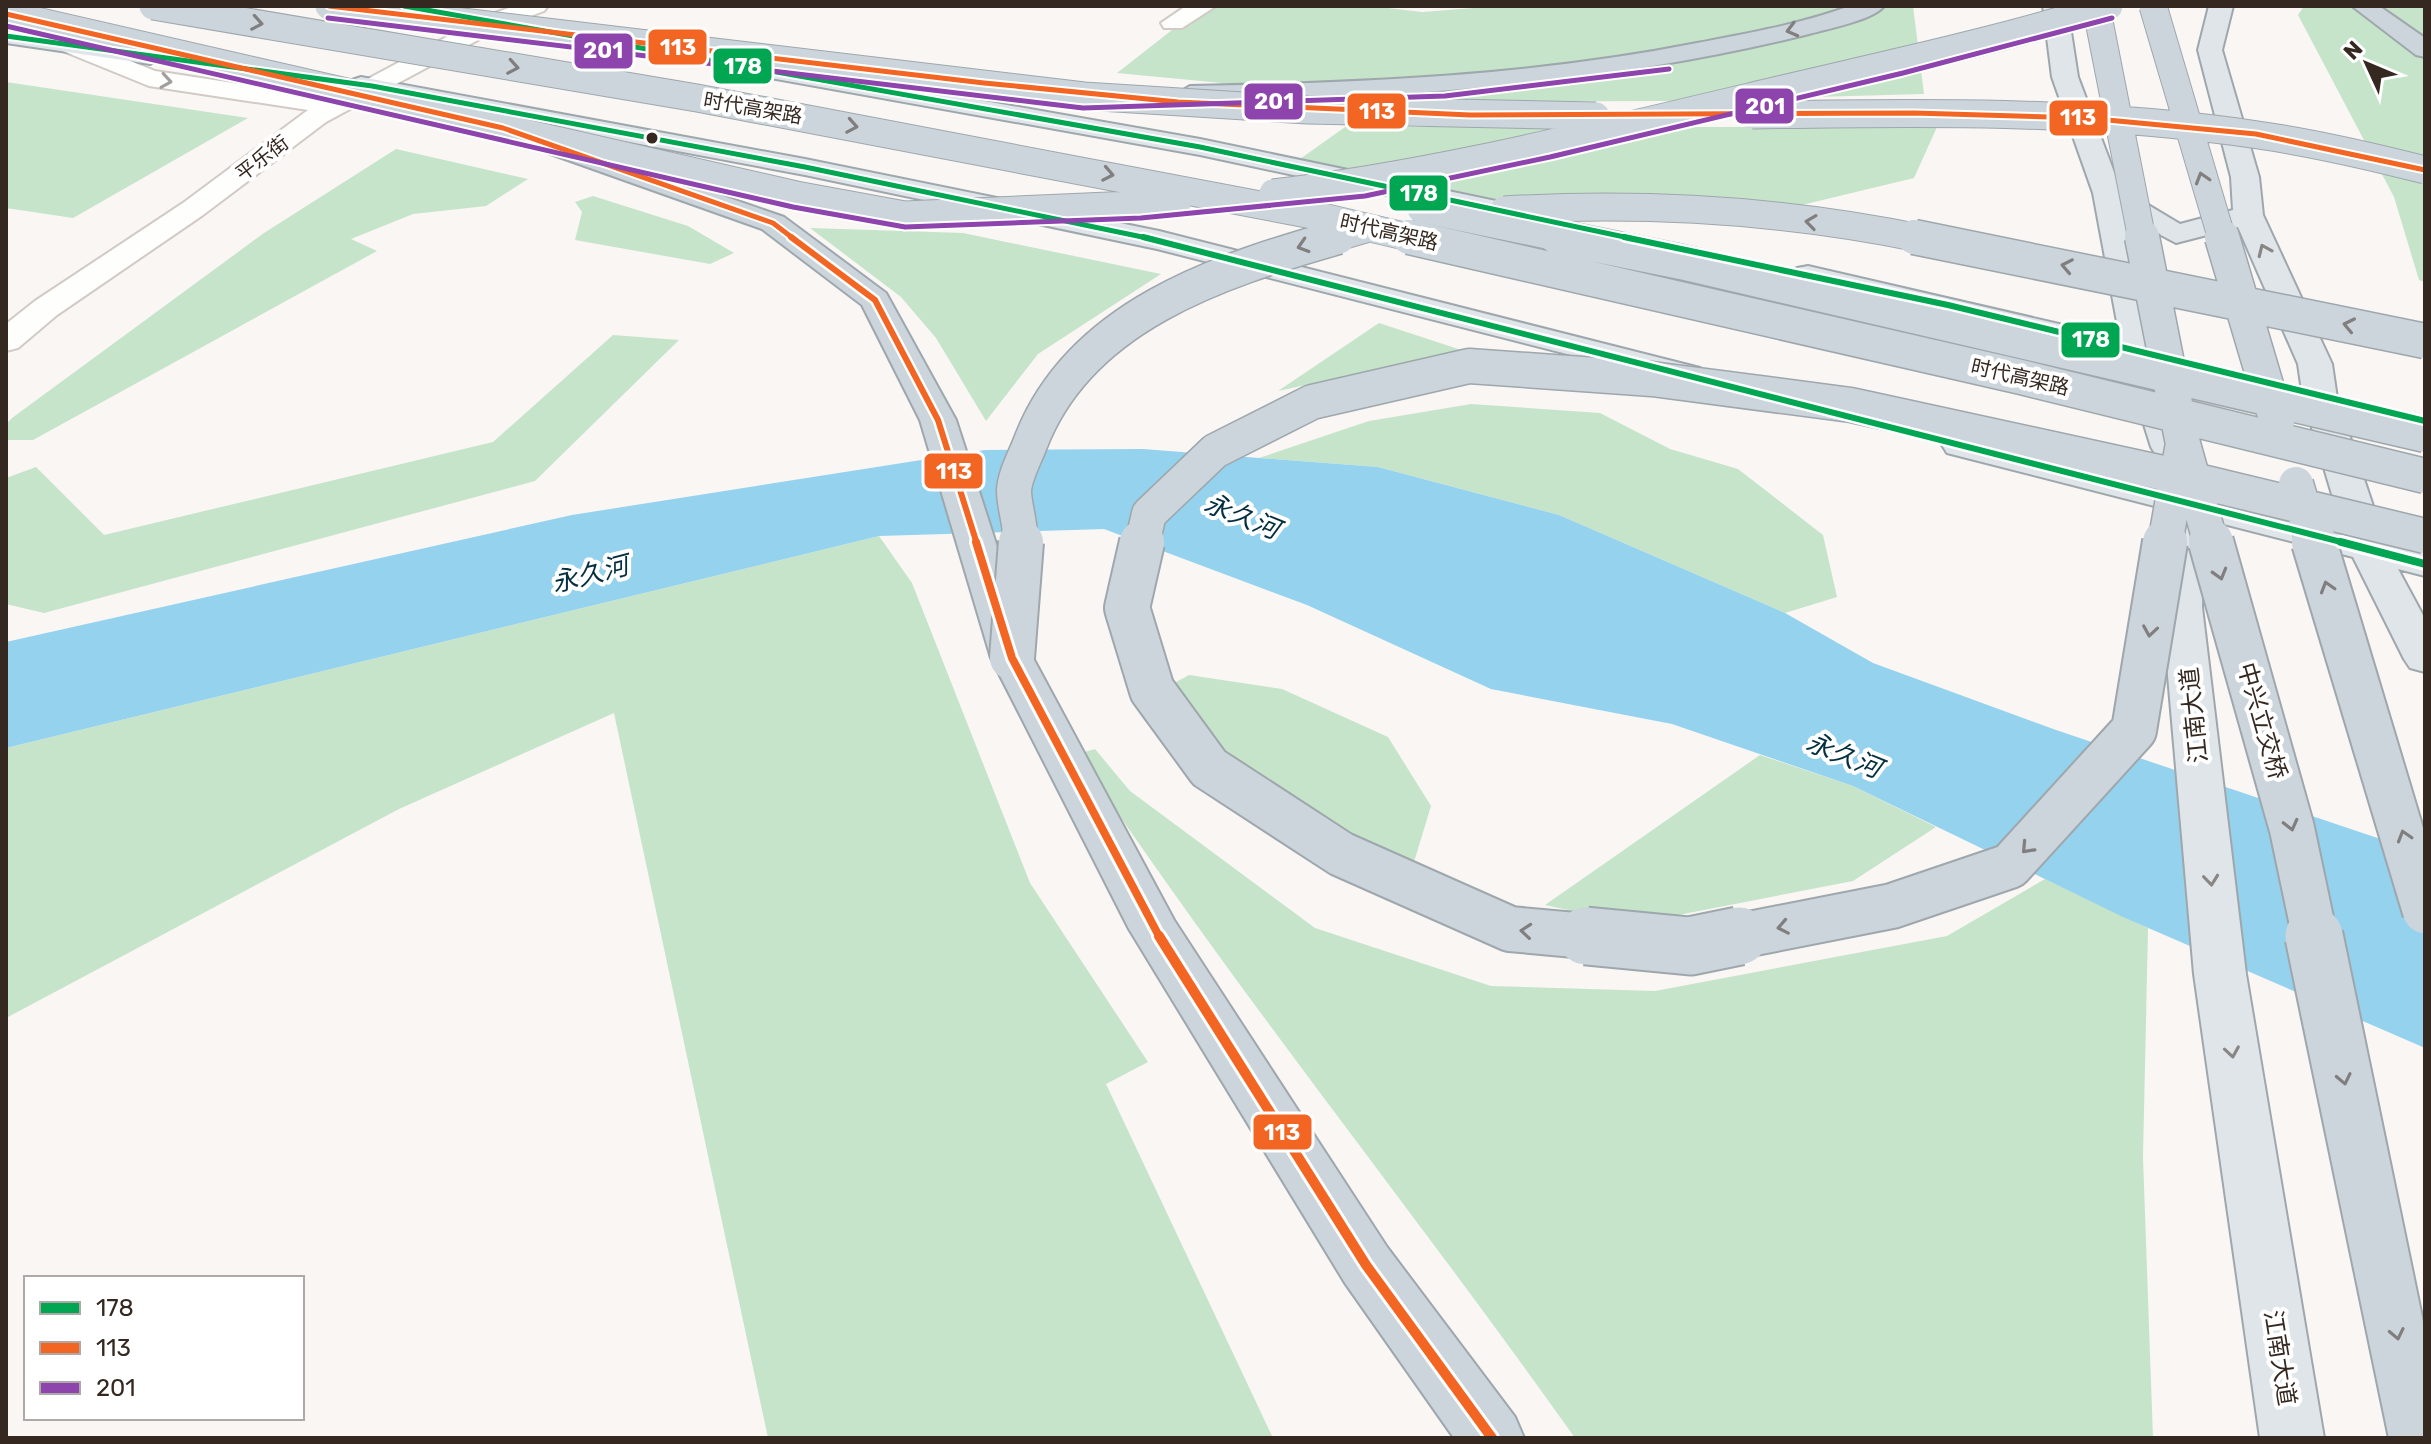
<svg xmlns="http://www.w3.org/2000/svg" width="2431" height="1444" viewBox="0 0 2431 1444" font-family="Rubik,'Noto Sans SC',sans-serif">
<rect width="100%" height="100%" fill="#f9f6f4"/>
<path fill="#c6e4ca" d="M 1217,6 L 1370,6 L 1422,12 L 1500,6 L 1913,6 L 1924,94 L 1665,101 L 1421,102 L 1117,73 L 1195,12 Z
M 2304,6 L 2425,6 L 2425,282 L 2419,280 L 2394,197 L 2298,15 Z
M 6,82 L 248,118 L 73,218 L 6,208 Z
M 1345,127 L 1937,127 L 1914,178 L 1781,210 L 1634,198 L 1485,200 L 1300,159 Z
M 396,149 L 528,179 L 486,206 L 413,214 L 351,239 L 377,251 L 33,440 L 6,440 L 6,424 L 12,418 L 264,233 Z
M 593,196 L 688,226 L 734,253 L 710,264 L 575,240 L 582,212 L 575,202 Z
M 810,228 L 963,233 L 1161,274 L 1038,354 L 986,421 L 936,338 L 901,297 Z
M 1379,323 L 1504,364 L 1380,369 L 1278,391 Z
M 613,335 L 679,340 L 535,481 L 44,613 L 6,604 L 6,478 L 36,467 L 104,535 L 493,442 Z
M 1471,404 L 1600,413 L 1670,449 L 1738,469 L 1823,535 L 1837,597 L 1785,613 L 1559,515 L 1378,467 L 1259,458 L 1369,421 Z
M 879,536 L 912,583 L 1030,883 L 1148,1062 L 1106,1084 L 1273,1438 L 768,1438 L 614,713 L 399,809 L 6,1018 L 6,748 Z
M 1189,675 L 1282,689 L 1388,737 L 1431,806 L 1414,862 L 1342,847 L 1217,762 L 1163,689 Z
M 1095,749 L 1130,791 L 1315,928 L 1491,986 L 1655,991 L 1947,936 L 2045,879 L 2148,928 L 2143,1157 L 2153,1438 L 1575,1438 C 1412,1208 1234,989 1078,754 Z
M 1760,755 L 1853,786 L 1936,827 L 1853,881 L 1632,924 L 1545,905 Z"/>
<path fill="#94d2ee" d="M 1143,449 L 1378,467 L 1559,515 L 1785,613 L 1873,663 L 2056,730 L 2425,854 L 2425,1048 L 2123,917 L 1853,786 L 1672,724 L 1491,689 L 1307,605 L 1104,529 L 879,536 L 6,748 L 6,642 L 572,515 L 985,450 Z"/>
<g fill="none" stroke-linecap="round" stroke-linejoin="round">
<defs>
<path id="minor" d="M 514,6 L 548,6 L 544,11 L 502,27 L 326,122 L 203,215 L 57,315 L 18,348 L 6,351 L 6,324 L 35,301 L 183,203 L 308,110 L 149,86 L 58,49 L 55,44 L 58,39 L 76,39 L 155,71 L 332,98 L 484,17 Z
M 1186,6 L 1216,6 L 1182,28 L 1164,28 L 1161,23 Z"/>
<path id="major" d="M 2043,6 L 2067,6 L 2078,77 L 2120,188 L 2180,224 L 2233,210 L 2231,177 L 2198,50 L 2209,6 L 2233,6 L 2222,50 L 2259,177 L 2263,215 L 2332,364 L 2337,398 L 2385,542 L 2425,552 L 2425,576 L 2398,569 L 2425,619 L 2425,672 L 2410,668 L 2404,659 L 2353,557 L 2204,519 L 2202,607 L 2246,974 L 2324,1438 L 2260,1438 L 2194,974 L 2162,607 L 2166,509 L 1947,453 L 1942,445 L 1947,437 L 1960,434 L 2343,531 L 2303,398 L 2298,364 L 2238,227 L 2176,243 L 2127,217 L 2155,354 L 2187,447 L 2182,455 L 2169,458 L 2156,455 L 2151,447 L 2123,358 L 1797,282 L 1792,275 L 1797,268 L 1808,266 L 2120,338 L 2093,193 L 2052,77 Z
M 6,29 L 150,48 L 163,56 L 150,64 L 6,43 Z
M 729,56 L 1200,139 L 1549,212 L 1560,215 L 1564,221 L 1560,227 L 1549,230 L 1200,155 L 720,69 L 716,64 L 720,59 Z
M 361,77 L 805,159 L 1159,231 L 1700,368 L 1705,375 L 1700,382 L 1688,385 L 1157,249 L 805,175 L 352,90 L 348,85 L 352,80 Z"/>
<path id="highway" d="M 1850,6 L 1884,6 C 1874,20 1823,30 1805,35 C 1603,85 1397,98 1190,102 L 1177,94 L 1190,86 C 1360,83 1530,76 1697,43 C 1749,33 1801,24 1850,6 Z
M 2352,6 L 2379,6 L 2425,38 L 2425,57 L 2416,55 Z
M 558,139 L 784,217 L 886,293 L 956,420 L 1033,658 L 1174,920 L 1387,1247 L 1515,1417 L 1524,1438 L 1454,1438 L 1345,1283 L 1129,929 L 991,658 L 920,420 L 862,305 L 762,229 L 548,153 L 544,147 L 548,141 Z"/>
</defs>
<use href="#minor" stroke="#d1cac5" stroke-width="4"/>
<use href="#major" stroke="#9ea7ac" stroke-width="4"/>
<use href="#highway" stroke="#9ea7ac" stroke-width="4"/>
<use href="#minor" fill="#fefefd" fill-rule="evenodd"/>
<use href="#major" fill="#e0e5e9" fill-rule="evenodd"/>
<use href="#highway" fill="#cbd5db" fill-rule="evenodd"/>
<defs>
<path id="highway-bridge-far3" d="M 153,6 L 697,98 L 1323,217 L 1417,239
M 329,6 L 1084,96 L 1307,110 L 1596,116
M 2096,6 L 2142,239
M 2153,6 L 2222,239
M 6,14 L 796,195 L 905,215 L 1177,203
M 1752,115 C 1921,112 2090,110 2258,135 C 2314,143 2370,156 2425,170
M 1273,193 C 1435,174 1591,134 1749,97 C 1870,68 1991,43 2109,6
M 1421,209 L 1566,239
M 1504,210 C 1645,202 1785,210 1924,239
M 1331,239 L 1365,229"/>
<path id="highway-bridge-far2" d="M 1409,237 L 2021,377 L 2425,476
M 1557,237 L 1681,262 L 2425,435
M 1914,237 L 2425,341
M 2142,237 L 2183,444 L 2211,544
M 2222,237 L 2277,422
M 2177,476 L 2425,536
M 2177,476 L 2183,444
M 2296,484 L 2314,544
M 1020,544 C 1022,526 1014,508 1014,490 C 1015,475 1025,457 1030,444 C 1078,316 1219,271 1338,237
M 1142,544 L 1149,514 L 1215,451 L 1312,402 L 1469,366 L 1652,379 L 1851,405 L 2177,476
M 2165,544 L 2177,476"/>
<path id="highway-bridge-far1" d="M 1142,542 L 1127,608 L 1152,690 L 1209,768 L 1341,854 L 1510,929 L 1608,938
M 2211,542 L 2292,829 L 2315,938
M 2314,542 L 2425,911
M 1012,658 L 1021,542
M 1729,938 L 1892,906 L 2010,866 L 2134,730 L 2165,542"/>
<path id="highway-bridge" d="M 1586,936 L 1690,946 L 1739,936
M 2314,936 L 2418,1438"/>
</defs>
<use href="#highway-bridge-far3" stroke="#9ea7ac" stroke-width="29" stroke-linecap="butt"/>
<use href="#highway-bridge-far2" stroke="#9ea7ac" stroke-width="37" stroke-linecap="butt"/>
<use href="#highway-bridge-far1" stroke="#9ea7ac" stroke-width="48" stroke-linecap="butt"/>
<use href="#highway-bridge" stroke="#9ea7ac" stroke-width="61" stroke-linecap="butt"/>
<use href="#highway-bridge-far3" stroke="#cbd5db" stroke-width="27"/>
<use href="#highway-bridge-far2" stroke="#cbd5db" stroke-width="34"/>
<use href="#highway-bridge-far1" stroke="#cbd5db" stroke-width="44"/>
<use href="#highway-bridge" stroke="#cbd5db" stroke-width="57"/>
<defs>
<path id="bus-1-far2" d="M 404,6 L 1200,147 L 1634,239
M 6,36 L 372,86 L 805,167 L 1152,239"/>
<path id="bus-1-far1" d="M 1143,237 L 2349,544
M 1624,237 L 1948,305 L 2425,421"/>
<path id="bus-1" d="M 2341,542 L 2425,564"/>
<path id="bus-2-far3" d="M 329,6 L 984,83 L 1178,102 L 1470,115 L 1914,113 L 2086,118 L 2256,134 L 2425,170
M 6,14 L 503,128 L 773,223 L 794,239"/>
<path id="bus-2-far2" d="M 791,237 L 875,300 L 938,420 L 977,544"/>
<path id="bus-2-far1" d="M 976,542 L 1012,658 L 1160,938"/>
<path id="bus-2" d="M 1159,936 L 1366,1265 L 1492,1438"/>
<path id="bus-3" d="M 328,18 L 1083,108 L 1445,96 L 1669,69
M 6,26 L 793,207 L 905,227 L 1141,218 L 1365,196 L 1550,157 L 1903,73 L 2112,18"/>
</defs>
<use href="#bus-1-far2" stroke="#fff" stroke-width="9"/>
<use href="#bus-1-far1" stroke="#fff" stroke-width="11"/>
<use href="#bus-1" stroke="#fff" stroke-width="14"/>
<use href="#bus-2-far3" stroke="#fff" stroke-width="9"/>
<use href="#bus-2-far2" stroke="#fff" stroke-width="11"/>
<use href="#bus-2-far1" stroke="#fff" stroke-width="14"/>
<use href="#bus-2" stroke="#fff" stroke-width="16"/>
<use href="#bus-3" stroke="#fff" stroke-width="9"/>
<use href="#bus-1-far2" stroke="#00a651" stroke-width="5"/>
<use href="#bus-1-far1" stroke="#00a651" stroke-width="6"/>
<use href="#bus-1" stroke="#00a651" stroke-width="8"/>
<use href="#bus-2-far3" stroke="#f26522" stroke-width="5"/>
<use href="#bus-2-far2" stroke="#f26522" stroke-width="6"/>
<use href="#bus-2-far1" stroke="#f26522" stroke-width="8"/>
<use href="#bus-2" stroke="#f26522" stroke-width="10"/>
<use href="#bus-3" stroke="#8e44ad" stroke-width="5"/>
</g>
<defs><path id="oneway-chevron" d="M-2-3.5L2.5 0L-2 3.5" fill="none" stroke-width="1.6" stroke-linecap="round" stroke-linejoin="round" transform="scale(2)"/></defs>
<g stroke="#807e7e">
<use href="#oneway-chevron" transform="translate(257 23) rotate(10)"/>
<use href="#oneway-chevron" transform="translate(1792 30) rotate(165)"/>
<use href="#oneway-chevron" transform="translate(513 67) rotate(10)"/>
<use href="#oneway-chevron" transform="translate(852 126) rotate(10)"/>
<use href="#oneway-chevron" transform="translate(1108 174) rotate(11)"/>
<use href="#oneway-chevron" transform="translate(2202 178) rotate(-107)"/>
<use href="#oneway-chevron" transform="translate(1811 222) rotate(-172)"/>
<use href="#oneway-chevron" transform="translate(1303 246) rotate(163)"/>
<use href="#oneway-chevron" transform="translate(2067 266) rotate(-169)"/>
<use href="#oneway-chevron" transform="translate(2349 325) rotate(-168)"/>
<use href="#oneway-chevron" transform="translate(2220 574) rotate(74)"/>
<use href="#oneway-chevron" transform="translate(2327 587) rotate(-107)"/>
<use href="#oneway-chevron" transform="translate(2150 631) rotate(99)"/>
<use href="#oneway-chevron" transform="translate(2291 825) rotate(76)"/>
<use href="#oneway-chevron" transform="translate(2404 836) rotate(-107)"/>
<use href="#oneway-chevron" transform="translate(2027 848) rotate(133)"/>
<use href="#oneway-chevron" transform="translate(1783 927) rotate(169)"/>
<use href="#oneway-chevron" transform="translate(1526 931) rotate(-175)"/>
<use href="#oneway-chevron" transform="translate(2344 1079) rotate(78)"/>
<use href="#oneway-chevron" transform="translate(2397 1334) rotate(78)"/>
</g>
<use stroke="#a49e9a" href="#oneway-chevron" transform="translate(166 81) rotate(9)"/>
<g stroke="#8a8684">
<use href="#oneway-chevron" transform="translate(2264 250) rotate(-114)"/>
<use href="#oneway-chevron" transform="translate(2211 880) rotate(84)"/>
<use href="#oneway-chevron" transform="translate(2232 1052) rotate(81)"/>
</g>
<circle fill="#352820" stroke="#fff" stroke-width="3" cx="652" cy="138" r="7"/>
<g text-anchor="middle" stroke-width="8" stroke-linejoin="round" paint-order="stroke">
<g font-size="20" fill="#352820" stroke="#fff">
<text transform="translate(753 108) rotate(10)" y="7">时代高架路</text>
<text transform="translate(262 158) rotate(-37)" y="7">平乐街</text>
<text transform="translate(1389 232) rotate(13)" y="7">时代高架路</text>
<text transform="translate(2020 377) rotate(13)" y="7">时代高架路</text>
</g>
<g font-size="24" fill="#352820" stroke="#fff">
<text transform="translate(2194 715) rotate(-96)" y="8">江南大道</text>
<text transform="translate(2262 721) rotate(74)" y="8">中兴立交桥</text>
<text transform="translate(2280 1358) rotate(81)" y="8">江南大道</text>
</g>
<g font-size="26" font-style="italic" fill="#042f40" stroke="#fff">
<text transform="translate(1242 516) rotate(22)" y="9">永久河</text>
<text transform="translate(590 574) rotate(-14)" y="9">永久河</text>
<text transform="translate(1844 755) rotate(22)" y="9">永久河</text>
</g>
</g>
<g stroke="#fff" stroke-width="3">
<rect x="647" y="28" width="61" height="38" rx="8" fill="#f26522"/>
<rect x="573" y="32" width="61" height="38" rx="8" fill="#8e44ad"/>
<rect x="712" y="47" width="61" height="38" rx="8" fill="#00a651"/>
<rect x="1243" y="82" width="61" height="39" rx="8" fill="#8e44ad"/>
<rect x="1734" y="87" width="61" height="38" rx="8" fill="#8e44ad"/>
<rect x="1346" y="92" width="61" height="38" rx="8" fill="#f26522"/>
<rect x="2048" y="99" width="61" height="38" rx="8" fill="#f26522"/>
<rect x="1388" y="174" width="61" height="38" rx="8" fill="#00a651"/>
<rect x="2060" y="321" width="61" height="38" rx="8" fill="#00a651"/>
<rect x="923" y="452" width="61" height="38" rx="8" fill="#f26522"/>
<rect x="1252" y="1113" width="61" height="38" rx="8" fill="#f26522"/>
</g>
<g font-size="22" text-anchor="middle" font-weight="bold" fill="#fff">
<text x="678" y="55">113</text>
<text x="603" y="58">201</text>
<text x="743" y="74">178</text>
<text x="1274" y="109">201</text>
<text x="1765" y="114">201</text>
<text x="1377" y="119">113</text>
<text x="2078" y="125">113</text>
<text x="1419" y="201">178</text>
<text x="2091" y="347">178</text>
<text x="954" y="479">113</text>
<text x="1282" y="1140">113</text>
</g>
<rect width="2431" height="1444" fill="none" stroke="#352820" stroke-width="16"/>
<rect x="24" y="1276" width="280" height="144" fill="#ffffff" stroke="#aea9a6" stroke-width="2"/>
<rect x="40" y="1302" width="40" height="12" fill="#00a651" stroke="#aea9a6" stroke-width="2"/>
<text x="96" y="1316" font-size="24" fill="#352820">178</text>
<rect x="40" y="1342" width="40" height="12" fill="#f26522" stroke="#aea9a6" stroke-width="2"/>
<text x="96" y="1356" font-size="24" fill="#352820">113</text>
<rect x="40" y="1382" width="40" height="12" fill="#8e44ad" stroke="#aea9a6" stroke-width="2"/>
<text x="96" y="1396" font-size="24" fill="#352820">201</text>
<g transform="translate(2367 64) rotate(314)" stroke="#ffffff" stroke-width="6" paint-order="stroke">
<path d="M0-6L14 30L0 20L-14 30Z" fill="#352820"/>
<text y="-12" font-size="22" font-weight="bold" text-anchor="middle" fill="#352820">N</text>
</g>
</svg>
